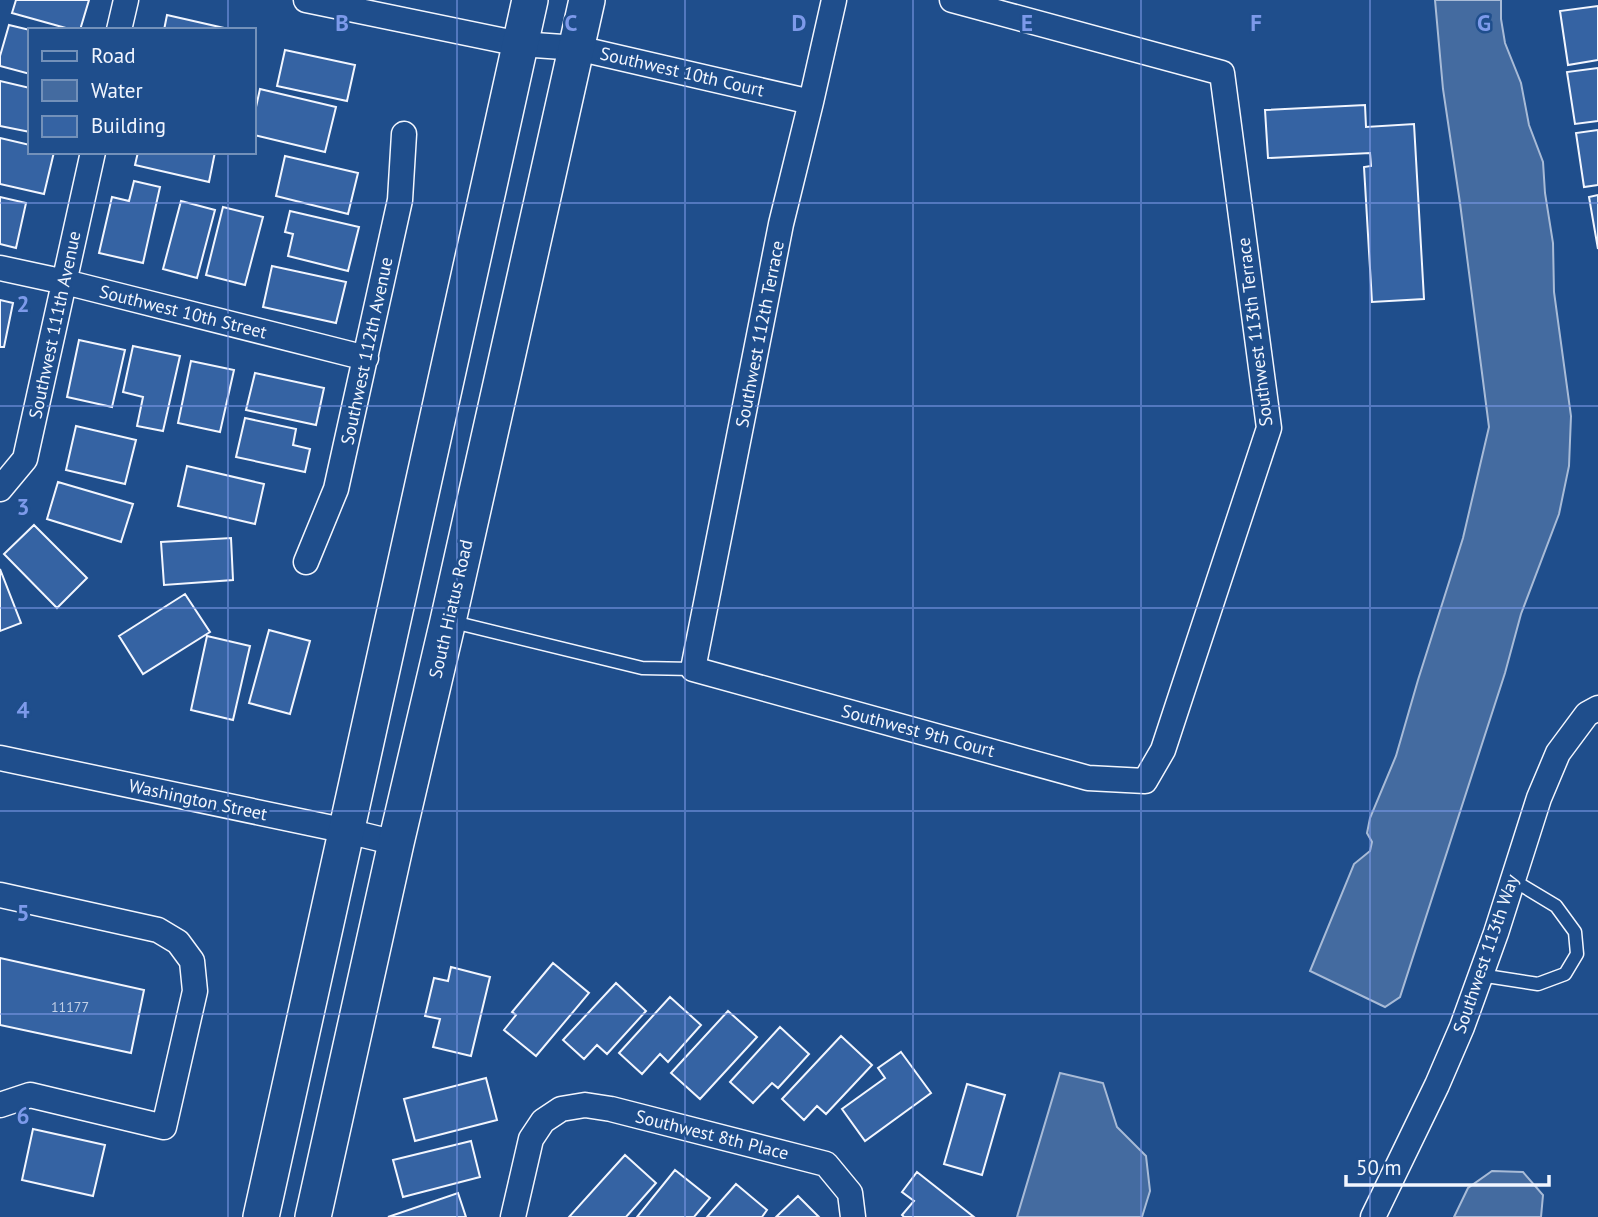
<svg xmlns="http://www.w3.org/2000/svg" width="1598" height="1217" viewBox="0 0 1598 1217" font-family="'PT Sans',sans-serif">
<rect width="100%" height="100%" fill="#1f4e8c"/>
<path fill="#446ba0" stroke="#a8bbd7" stroke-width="2" d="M 1435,0 L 1501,0 L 1501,19 L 1505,43 L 1521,83 L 1529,125 L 1543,162 L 1545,193 L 1553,243 L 1554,292 L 1571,416 L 1569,466 L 1559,514 L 1521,614 L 1505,673 L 1400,997 L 1385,1007 L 1310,971 L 1354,864 L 1370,851 L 1372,842 L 1367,833 L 1370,818 L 1396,756 L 1418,680 L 1463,538 L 1489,427 L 1460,203 L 1443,89 Z
M 1060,1073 L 1103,1083 L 1117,1127 L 1146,1156 L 1150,1191 L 1142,1217 L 1017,1217 Z
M 1492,1171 L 1523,1172 L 1543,1195 L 1541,1217 L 1454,1217 L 1468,1188 Z"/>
<path fill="#3563a3" stroke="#f2f6ff" stroke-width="2" d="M 16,0 L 89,0 L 80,30 L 73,30 L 12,13 Z
M 1598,6 L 1598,60 L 1568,65 L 1560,11 Z
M 167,15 L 233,30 L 164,30 Z
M 9,25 L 30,30 L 30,74 L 0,66 L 0,56 Z
M 285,50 L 355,65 L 347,101 L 277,86 Z
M 1598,68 L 1598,121 L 1575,124 L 1567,72 Z
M 0,81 L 30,88 L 30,132 L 0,126 Z
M 260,89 L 336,107 L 325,152 L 254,135 L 254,116 Z
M 1365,105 L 1366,127 L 1414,124 L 1424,299 L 1372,302 L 1364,167 L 1371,166 L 1370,153 L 1268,158 L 1265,110 Z
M 1598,130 L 1598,185 L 1584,187 L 1576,133 Z
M 0,138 L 30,145 L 30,152 L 54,152 L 44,194 L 0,184 Z
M 138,152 L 215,152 L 209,182 L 135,165 Z
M 285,156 L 358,173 L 348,214 L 276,196 Z
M 134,181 L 160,187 L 143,263 L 99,253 L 112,197 L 129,201 Z
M 1598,195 L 1598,249 L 1589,197 Z
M 0,197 L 26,203 L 16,248 L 0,244 Z
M 181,201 L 215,210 L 197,278 L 163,269 Z
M 223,207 L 263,217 L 245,285 L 206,275 Z
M 290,211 L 359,227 L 348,271 L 288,256 L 293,234 L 285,232 Z
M 272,266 L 346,282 L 336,323 L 263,307 Z
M 0,300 L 13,303 L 4,347 L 0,347 Z
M 79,340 L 125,350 L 112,407 L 67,397 Z
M 133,346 L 180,356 L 163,431 L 137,426 L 143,397 L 123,392 Z
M 191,361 L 234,370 L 220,432 L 178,423 Z
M 255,373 L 324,388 L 316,425 L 246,410 Z
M 245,418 L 296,429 L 293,445 L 310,449 L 305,472 L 236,457 Z
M 76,426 L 136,440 L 125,484 L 66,470 Z
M 187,466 L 264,484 L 255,524 L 178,506 Z
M 58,482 L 133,504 L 121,542 L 47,519 Z
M 34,525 L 87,578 L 57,608 L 4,554 Z
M 231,538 L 233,580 L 164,585 L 161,542 Z
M 0,569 L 21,623 L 0,631 Z
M 185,594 L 210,632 L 143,674 L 119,636 Z
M 269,630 L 310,641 L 290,714 L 249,703 Z
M 207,636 L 250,646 L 233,720 L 191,710 Z
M 0,958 L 144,990 L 131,1053 L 0,1025 Z
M 553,963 L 589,993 L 536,1056 L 504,1030 L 516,1015 L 512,1012 Z
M 451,967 L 490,977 L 471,1056 L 433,1047 L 440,1019 L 425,1016 L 434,978 L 448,981 Z
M 616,983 L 646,1011 L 607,1054 L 597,1045 L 584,1059 L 563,1040 Z
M 670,997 L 701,1025 L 668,1062 L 660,1054 L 642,1074 L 619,1053 Z
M 728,1011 L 757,1037 L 700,1099 L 671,1073 Z
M 780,1027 L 809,1054 L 778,1088 L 772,1083 L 753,1103 L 730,1082 Z
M 841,1036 L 872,1065 L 826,1114 L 817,1106 L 804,1120 L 782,1099 Z
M 901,1052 L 931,1093 L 865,1141 L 842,1109 L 885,1078 L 878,1068 Z
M 486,1078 L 497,1120 L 415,1141 L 404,1099 Z
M 967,1084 L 1005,1095 L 982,1175 L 944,1164 Z
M 33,1129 L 105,1145 L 93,1196 L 22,1180 Z
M 471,1141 L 480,1177 L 403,1197 L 393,1160 Z
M 625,1155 L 656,1183 L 626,1217 L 569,1217 Z
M 675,1170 L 710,1198 L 694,1217 L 637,1217 Z
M 917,1172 L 974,1217 L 904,1217 L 902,1215 L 914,1201 L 902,1192 Z
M 736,1184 L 767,1210 L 762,1217 L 707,1217 Z
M 458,1193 L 466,1217 L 388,1217 Z
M 798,1196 L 819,1217 L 776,1217 Z"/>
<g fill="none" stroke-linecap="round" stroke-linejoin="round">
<defs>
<path id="service" d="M 449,621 L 642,668 L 693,669
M 1480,975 L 1538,984 L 1565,974 L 1577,954 L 1575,932 L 1556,906 L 1513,880"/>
<path id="minor" d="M 306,0 L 520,44 L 577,48 L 811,102
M 834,0 L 811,102 L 781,224 L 693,669 L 1088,778 L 1145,781 L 1163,750 L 1269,428 L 1222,73 L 952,0
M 119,30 L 126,0
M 0,268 L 65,282 L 366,358
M 0,489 L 25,459 L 93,152
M 306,562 L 336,489 L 400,200 L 404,134
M 0,758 L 347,831 L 396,843
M 0,895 L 158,930 L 178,942 L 192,961 L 195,991 L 164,1127 L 30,1095 L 0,1105
M 513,1217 L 531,1139 L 543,1121 L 561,1109 L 585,1105 L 611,1109 L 826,1164 L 850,1193 L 853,1217
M 1373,1217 L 1437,1085 L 1462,1027 L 1496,933 L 1539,798 L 1558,753 L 1587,714 L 1598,708"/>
<path id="secondary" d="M 261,1217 L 530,0
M 313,1217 L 396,843 L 448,621 L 587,0"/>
</defs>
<use href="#service" stroke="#f2f6ff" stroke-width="15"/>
<use href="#minor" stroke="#f2f6ff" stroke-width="27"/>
<use href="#secondary" stroke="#f2f6ff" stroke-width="38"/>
<use href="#service" stroke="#1f4e8c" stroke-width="12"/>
<use href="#minor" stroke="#1f4e8c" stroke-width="24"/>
<use href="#secondary" stroke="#1f4e8c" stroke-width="35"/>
</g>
<path fill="none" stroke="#7d9aea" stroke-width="2" stroke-opacity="0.55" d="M 228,0 L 228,30M 457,0 L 457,1217M 685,0 L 685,1217M 913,0 L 913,1217M 1141,0 L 1141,1217M 1370,0 L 1370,1217M 228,152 L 228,1217M 0,203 L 1598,203M 0,406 L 1598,406M 0,608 L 1598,608M 0,811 L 1598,811M 0,1014 L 1598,1014"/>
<g text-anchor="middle" stroke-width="5" stroke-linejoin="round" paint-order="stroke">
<g font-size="14" fill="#c3d1e8">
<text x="70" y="1012">11177</text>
</g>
<g font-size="18" fill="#f2f6ff" stroke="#1f4e8c">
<text transform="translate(682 72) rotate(13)" y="6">Southwest 10th Court</text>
<text transform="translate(183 312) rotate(14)" y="6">Southwest 10th Street</text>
<text transform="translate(55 325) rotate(-78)" y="6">Southwest 111th Avenue</text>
<text transform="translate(1255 332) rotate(-97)" y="6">Southwest 113th Terrace</text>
<text transform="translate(760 334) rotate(-79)" y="6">Southwest 112th Terrace</text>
<text transform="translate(367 351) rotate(-78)" y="6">Southwest 112th Avenue</text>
<text transform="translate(451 609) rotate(-77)" y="6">South Hiatus Road</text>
<text transform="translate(918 731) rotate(15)" y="6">Southwest 9th Court</text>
<text transform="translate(198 800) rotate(12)" y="6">Washington Street</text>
<text transform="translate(1486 954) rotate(-71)" y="6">Southwest 113th Way</text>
<text transform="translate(712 1135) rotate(14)" y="6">Southwest 8th Place</text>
</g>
</g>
<g font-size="23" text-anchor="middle" font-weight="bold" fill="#7d9aea" stroke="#1f4e8c" stroke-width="5" stroke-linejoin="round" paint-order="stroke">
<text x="342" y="31">B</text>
<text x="571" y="31">C</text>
<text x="799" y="31">D</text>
<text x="1027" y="31">E</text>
<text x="1256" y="31">F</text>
<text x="1484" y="31">G</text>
<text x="23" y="312">2</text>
<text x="23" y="515">3</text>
<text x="23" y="718">4</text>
<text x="23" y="921">5</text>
<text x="23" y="1124">6</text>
</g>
<rect x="28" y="28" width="228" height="126" fill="#1f4e8c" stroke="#7391ba" stroke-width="2"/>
<rect x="42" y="51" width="35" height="10" fill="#1f4e8c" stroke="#7391ba" stroke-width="2"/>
<text x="91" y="63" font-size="21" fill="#f2f6ff">Road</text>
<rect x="42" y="80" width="35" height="21" fill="#446ba0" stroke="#7391ba" stroke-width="2"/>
<text x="91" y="98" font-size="21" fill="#f2f6ff">Water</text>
<rect x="42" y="116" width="35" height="21" fill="#3563a3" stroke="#7391ba" stroke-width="2"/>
<text x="91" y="133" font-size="21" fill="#f2f6ff">Building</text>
<path d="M1346 1175v10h203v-10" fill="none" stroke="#f2f6ff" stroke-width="3.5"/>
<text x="1356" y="1175" font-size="21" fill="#f2f6ff" stroke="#1f4e8c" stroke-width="5" paint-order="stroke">50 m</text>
</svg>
